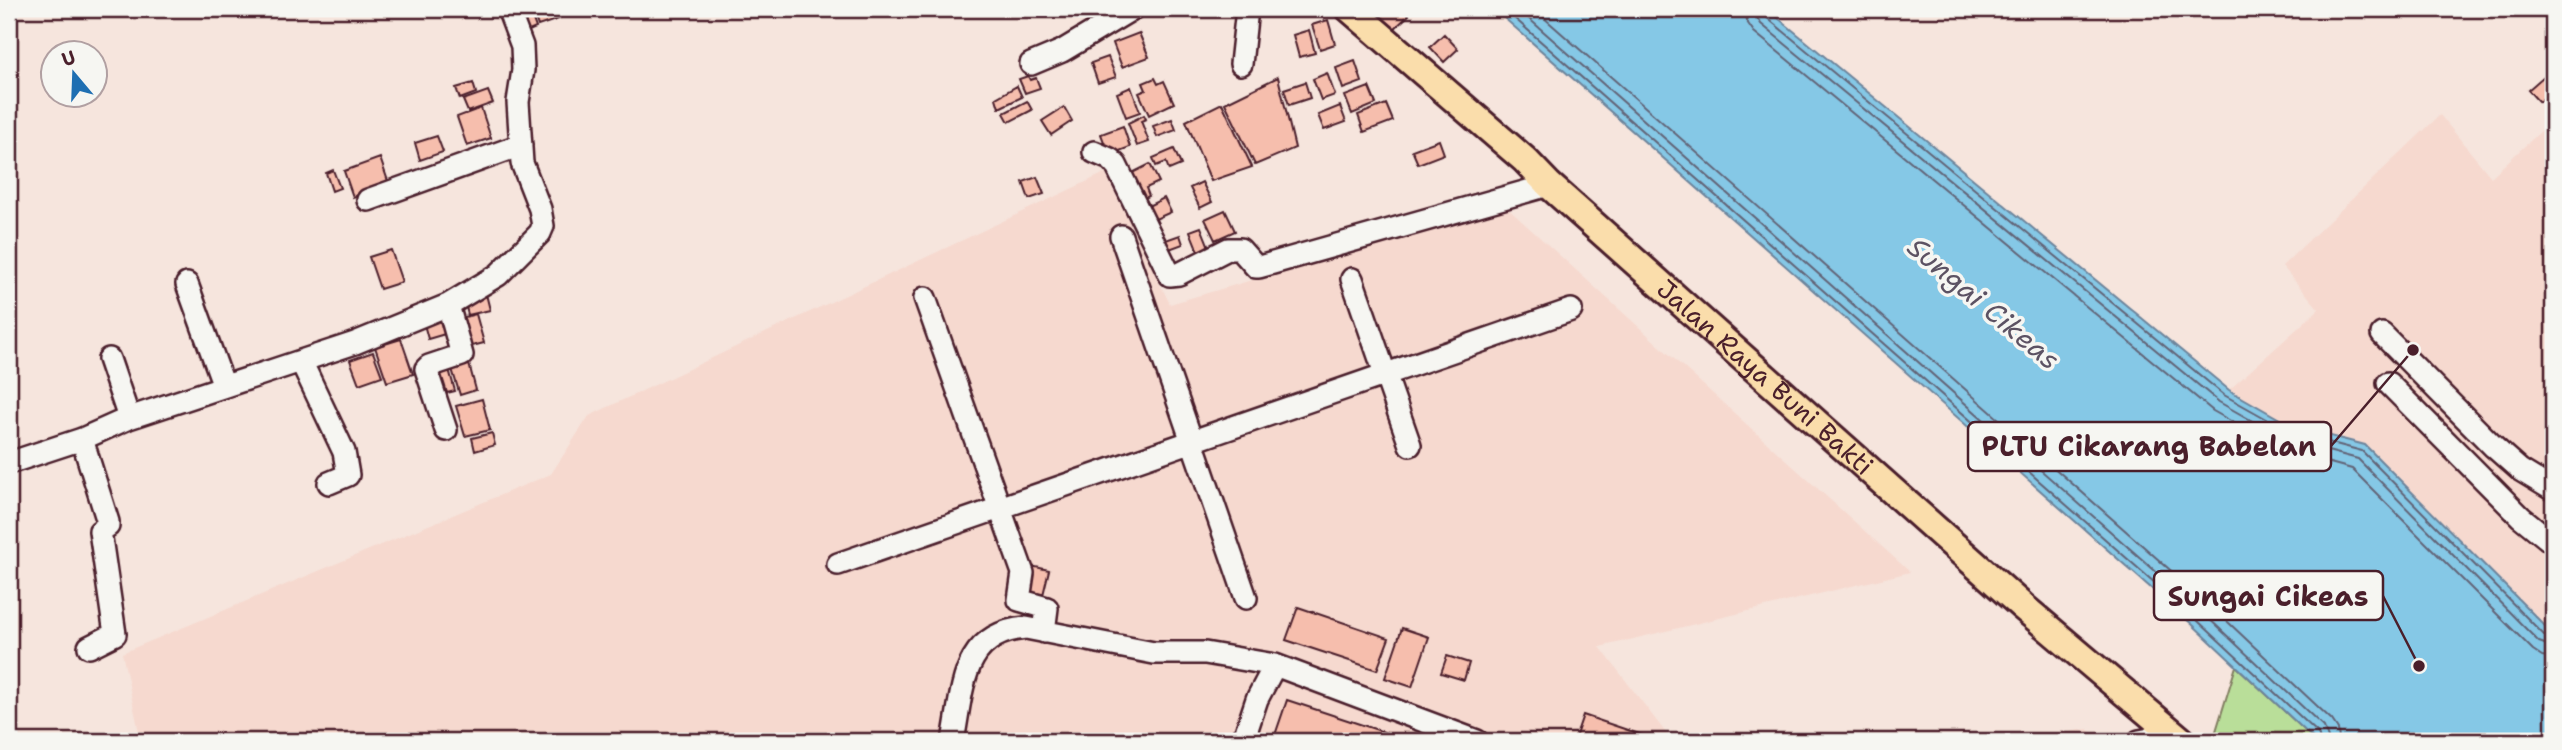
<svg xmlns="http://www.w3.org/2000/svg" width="2562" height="750" viewBox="0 0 2562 750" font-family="'Shantell Sans',sans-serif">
<rect width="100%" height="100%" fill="#f6e5dd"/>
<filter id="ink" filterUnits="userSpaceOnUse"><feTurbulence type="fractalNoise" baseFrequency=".0143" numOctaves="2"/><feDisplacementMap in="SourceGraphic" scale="14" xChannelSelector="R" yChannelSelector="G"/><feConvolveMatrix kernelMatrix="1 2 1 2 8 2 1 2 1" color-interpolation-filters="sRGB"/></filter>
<g filter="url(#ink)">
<path fill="#f6d9cf" d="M 2440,115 L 2491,177 L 2553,120 L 2553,634 L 2366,445 L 2292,426 L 2229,390 L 2319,309 L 2282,266 Z
M 1105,173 L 1170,304 L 1505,206 L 1910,572 L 1600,647 L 1672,741 L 141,741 L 122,653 L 551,474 L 589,416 Z
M 2087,729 L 2101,741 L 2015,741 Z"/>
<path fill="#b9de99" stroke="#827e62" stroke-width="2" d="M 2236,666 L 2316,741 L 2213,741 Z"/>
<path fill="#85c8e6" stroke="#6d849b" stroke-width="2" d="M 1494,9 L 1767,9 L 2229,390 L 2292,426 L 2365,445 L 2553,634 L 2553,741 L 2316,741 L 2194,626 Z"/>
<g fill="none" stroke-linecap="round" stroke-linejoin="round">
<path stroke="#626376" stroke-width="2" d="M 1504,9 L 2198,621 L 2318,733 L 2320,741
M 1518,9 L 2204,614 L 2324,727 L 2329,741
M 1534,9 L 2211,606 L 2332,720 L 2338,729 L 2339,741
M 1744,9 L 1747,22 L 1754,32 L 2213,411 L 2282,450 L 2352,469 L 2533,650 L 2542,656 L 2553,658
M 1755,9 L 1756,16 L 1761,24 L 2219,402 L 2286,440 L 2358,459 L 2539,642 L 2553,647
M 1763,9 L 1766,17 L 2224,395 L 2290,432 L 2362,451 L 2545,636 L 2553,638"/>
</g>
<path fill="#f6bead" stroke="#4a1f2b" stroke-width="2" d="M 524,9 L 529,9 L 536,28 L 522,34 L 514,12 Z
M 532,9 L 555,9 L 559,19 L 538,26 Z
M 1372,9 L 1403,9 L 1409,15 L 1393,30 Z
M 1328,20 L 1335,44 L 1320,49 L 1312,25 Z
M 1309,30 L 1315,53 L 1299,57 L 1293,35 Z
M 1139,33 L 1149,57 L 1122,67 L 1113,43 Z
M 1444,34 L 1458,49 L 1444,62 L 1430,47 Z
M 1108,57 L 1116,77 L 1098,83 L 1091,63 Z
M 1355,61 L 1362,82 L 1343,89 L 1336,68 Z
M 2552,69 L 2553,90 L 2539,102 L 2528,90 Z
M 1327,73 L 1335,95 L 1321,100 L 1313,79 Z
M 1028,76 L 1030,80 L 1036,78 L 1040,88 L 1025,93 L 1019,79 Z
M 1278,77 L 1295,148 L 1255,165 L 1225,103 Z
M 1155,78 L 1158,84 L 1164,81 L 1174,103 L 1149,115 L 1139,93 L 1146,90 L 1143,83 Z
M 1305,82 L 1310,98 L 1289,105 L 1284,89 Z
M 473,83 L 476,93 L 460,99 L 456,88 Z
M 1017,86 L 1022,97 L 999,108 L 996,98 Z
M 1131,87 L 1140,112 L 1126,117 L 1117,93 Z
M 1369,87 L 1376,104 L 1352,114 L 1345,96 Z
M 488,91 L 493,103 L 468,112 L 463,100 Z
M 1027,101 L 1032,110 L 1009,122 L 1004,113 Z
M 1222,103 L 1252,167 L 1211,181 L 1186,121 Z
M 1386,104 L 1393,121 L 1364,132 L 1358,115 Z
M 1340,106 L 1346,122 L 1324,130 L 1318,115 Z
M 1064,107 L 1072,121 L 1051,135 L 1042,121 Z
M 481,108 L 491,138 L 467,146 L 457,117 Z
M 1144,115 L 1146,119 L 1141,121 L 1149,142 L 1137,146 L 1128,123 Z
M 1172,119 L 1176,130 L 1157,137 L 1153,126 Z
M 1123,126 L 1130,147 L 1109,155 L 1101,134 Z
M 437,136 L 443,152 L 420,160 L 415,143 Z
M 1439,140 L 1444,154 L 1418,164 L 1412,150 Z
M 1174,149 L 1181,165 L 1169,170 L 1166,162 L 1156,166 L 1153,158 Z
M 380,158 L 389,184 L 353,197 L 344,171 Z
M 1150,164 L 1159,182 L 1146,188 L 1149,196 L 1135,203 L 1132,173 Z
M 333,170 L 340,188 L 332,191 L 326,173 Z
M 1037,177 L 1044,194 L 1029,199 L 1023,182 Z
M 1202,182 L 1212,202 L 1200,208 L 1190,188 Z
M 1164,198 L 1171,212 L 1151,221 L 1144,208 Z
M 1225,210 L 1235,231 L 1215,240 L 1205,219 Z
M 1201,227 L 1209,247 L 1198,251 L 1190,231 Z
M 1180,235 L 1183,244 L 1164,251 L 1160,242 Z
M 391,250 L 402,282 L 380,289 L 369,257 Z
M 485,290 L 490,310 L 468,315 L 463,295 Z
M 440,312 L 445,334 L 428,339 L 422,317 Z
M 476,314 L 484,343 L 464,348 L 457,319 Z
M 401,339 L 413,374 L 387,382 L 375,347 Z
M 373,352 L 382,376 L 359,384 L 350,360 Z
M 447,362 L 455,391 L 447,393 L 438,364 Z
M 469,364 L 476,390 L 460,395 L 452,369 Z
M 482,399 L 490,430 L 465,436 L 456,406 Z
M 492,433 L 495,445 L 475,451 L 472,438 Z
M 1031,566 L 1049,570 L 1043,595 L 1025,591 Z
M 1298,607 L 1389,638 L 1377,670 L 1286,640 Z
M 1402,628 L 1429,637 L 1412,687 L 1385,678 Z
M 1447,656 L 1469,663 L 1464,680 L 1441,673 Z
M 1287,700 L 1411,741 L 1273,741 Z
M 1583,715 L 1660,741 L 1574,741 Z"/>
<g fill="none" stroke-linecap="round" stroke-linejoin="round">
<defs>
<path id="minor" d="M 1031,64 L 1062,51 L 1132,9
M 1241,64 L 1247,9
M 1094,152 L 1110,159 L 1116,165 L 1170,275 L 1179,274 L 1228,249 L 1240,249 L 1256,267 L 1259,267 L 1549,185
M 368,200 L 521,145
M 1121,236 L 1246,598
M 1352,279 L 1410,445
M 187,284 L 224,386
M 925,298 L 1023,573 L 1019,600 L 1047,608 L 1044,632
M 2382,334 L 2494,447 L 2520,470 L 2553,490
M 109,359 L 129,418
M 301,361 L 344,452 L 348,475 L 329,483
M 2388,383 L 2521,517 L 2553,543
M 446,430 L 426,369 L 429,366 L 462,355 L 448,305
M 82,439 L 108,522 L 108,526 L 100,531 L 115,634 L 89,647
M 9,463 L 82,439 L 129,418 L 355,343 L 448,305 L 498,275 L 540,233 L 543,226 L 540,209 L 522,163 L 518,102 L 523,70 L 522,46 L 508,9
M 838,564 L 1571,310
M 953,741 C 963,690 961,633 1026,628 L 1154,653 L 1205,653 L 1275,665
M 1243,741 L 1257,699 L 1275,665 L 1477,741
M 2139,741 L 2150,739 L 2164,725"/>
<g id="major">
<path id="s1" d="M 1350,9 L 1525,160 L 1549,185 L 2022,606 L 2182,741"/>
</g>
</defs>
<use href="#minor" stroke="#4a1f2b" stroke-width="26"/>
<use href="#major" stroke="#4a1f2b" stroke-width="32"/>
<use href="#minor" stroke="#f6f6f2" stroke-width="21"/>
<use href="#major" stroke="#faddab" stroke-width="26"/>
</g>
</g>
<g text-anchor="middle" stroke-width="7" stroke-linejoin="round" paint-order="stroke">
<g font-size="26" fill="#4a1f2b" stroke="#f6f6f2">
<text dy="9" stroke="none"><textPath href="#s1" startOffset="555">Jalan Raya Buni Bakti</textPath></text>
</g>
<g font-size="28" font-style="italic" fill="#5c5263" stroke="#f6f6f2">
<text transform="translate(1984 303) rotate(40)" y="10">Sungai Cikeas</text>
</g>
</g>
<path fill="none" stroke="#4a1f2b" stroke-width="2.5" d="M2413 350L2331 446M2419 666L2383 596"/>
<g fill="#4a1f2b" stroke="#f6f6f2" stroke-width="2.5">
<circle cx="2413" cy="350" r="7"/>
<circle cx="2419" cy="666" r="7"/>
</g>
<g fill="#f6f6f2" stroke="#4a1f2b" stroke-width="2.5">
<rect x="1968" y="422" width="363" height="49" rx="7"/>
<rect x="2154" y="571" width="229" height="49" rx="7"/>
</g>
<g font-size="28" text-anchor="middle" font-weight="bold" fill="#4a1f2b">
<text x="2149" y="456">PLTU Cikarang Babelan</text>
<text x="2268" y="606">Sungai Cikeas</text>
</g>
<rect width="2562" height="750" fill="none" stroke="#f6f6f2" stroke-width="35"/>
<rect x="18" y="18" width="2527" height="715" fill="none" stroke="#4a1f2b" stroke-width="2.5" filter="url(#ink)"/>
<g transform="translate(74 74) rotate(341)"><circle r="33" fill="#f6f6f2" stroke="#b1a0a2" stroke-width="2"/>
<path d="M0-5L12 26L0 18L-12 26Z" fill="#1f6fb2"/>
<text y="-10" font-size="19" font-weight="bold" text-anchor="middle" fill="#4a1f2b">U</text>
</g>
</svg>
